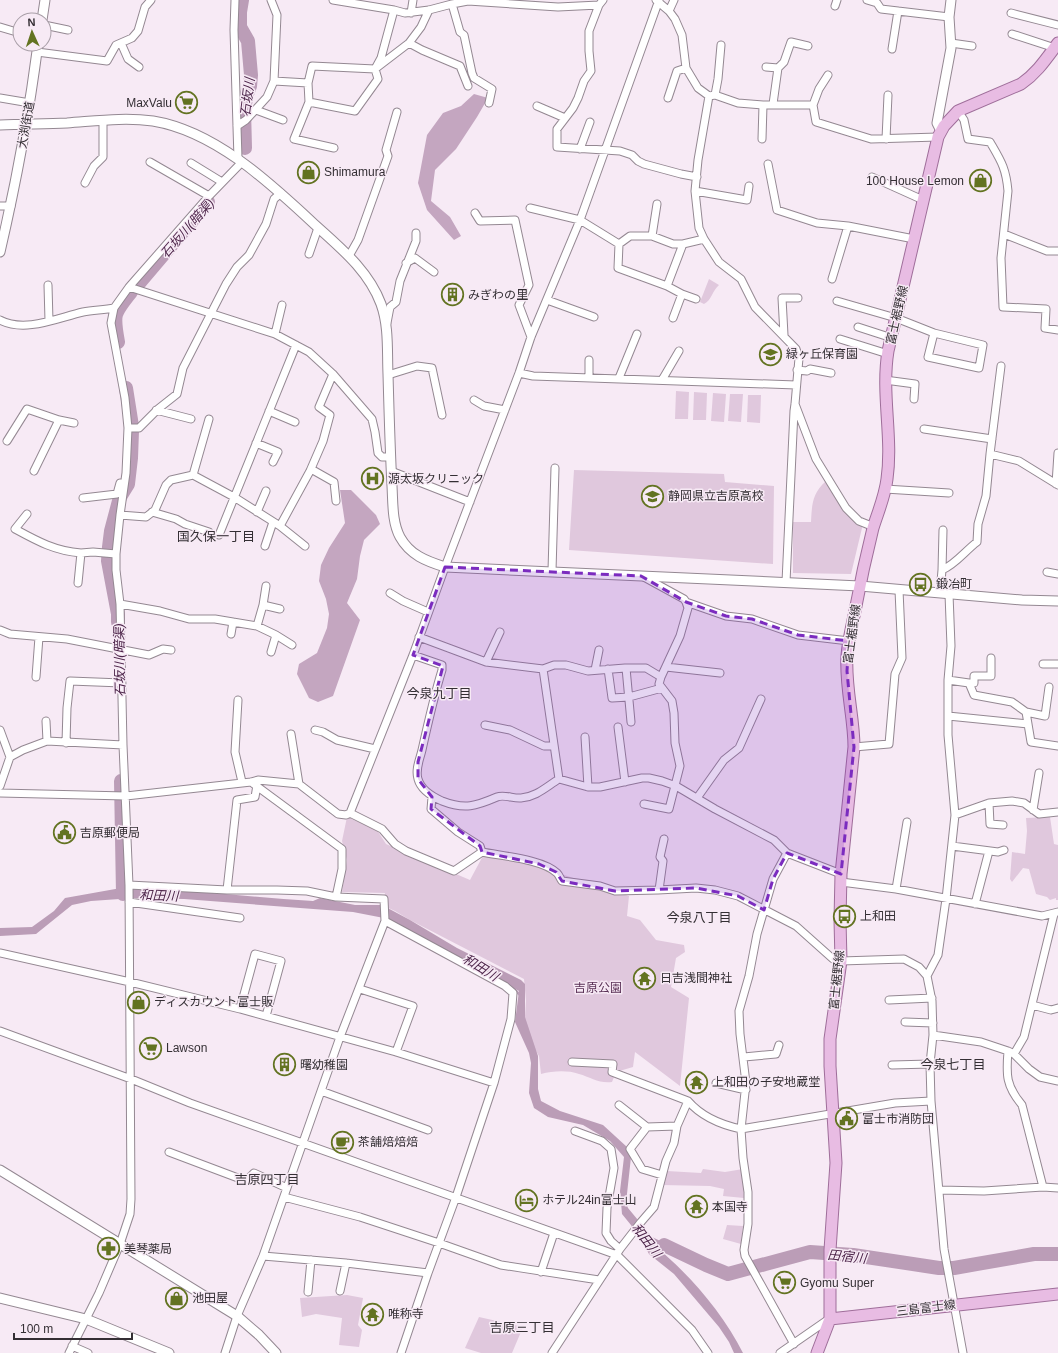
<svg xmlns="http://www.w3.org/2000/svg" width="1058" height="1353" viewBox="0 0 1058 1353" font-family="Arial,'Noto Sans JP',sans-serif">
<rect width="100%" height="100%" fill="#f7eaf5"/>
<path fill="#e0c8dd" d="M 709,279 L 719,285 C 712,291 712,300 704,304 L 700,302 Z
M 676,391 L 689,392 L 688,419 L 675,419 Z
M 694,392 L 707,393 L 706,420 L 693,420 Z
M 713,393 L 726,394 L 724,422 L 711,421 Z
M 730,394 L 743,394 L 741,422 L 728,421 Z
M 748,395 L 761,395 L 760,423 L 747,422 Z
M 574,470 L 724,474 L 725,482 L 774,486 L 773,564 L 569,550 Z
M 826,481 L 862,525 L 862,528 L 851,574 L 793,573 L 793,522 L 811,522 C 812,504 812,494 826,481 Z
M 347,817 L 377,830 L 386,844 L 470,880 L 485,852 L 533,865 L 629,896 L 627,916 L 640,920 L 656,940 L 684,945 L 685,952 L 676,958 L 671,987 L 689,998 L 680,1086 L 635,1052 L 633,1067 L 616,1072 L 612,1082 C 600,1084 590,1077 579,1074 C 567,1070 553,1071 541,1074 L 539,1056 L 524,1031 L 526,1001 L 524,979 L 410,920 L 395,911 L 382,905 L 385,893 L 342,892 L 347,860 L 342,841 Z
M 1050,817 L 1054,844 L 1058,845 L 1058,900 L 1056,900 L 1056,898 L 1050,900 L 1047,897 L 1036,894 L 1029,869 L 1023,868 L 1012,882 L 1010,879 L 1012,852 L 1025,854 L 1027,831 L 1026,818 Z
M 703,1169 L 725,1172 L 743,1169 L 744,1198 L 723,1196 L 724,1189 L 710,1186 L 662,1185 L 667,1171 L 701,1173 Z
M 727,1225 L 743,1226 L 741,1244 L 723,1239 Z
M 347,1295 L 363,1298 L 358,1325 L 362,1330 L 359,1347 L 339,1345 L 342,1318 L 316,1314 L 302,1317 L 300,1298 Z
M 479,1317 L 523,1327 L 512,1353 L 481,1353 L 465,1348 Z"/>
<path fill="#c4a6c0" d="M 474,94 L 488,98 L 477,117 L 456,149 L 435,170 L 431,201 L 450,217 L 461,236 L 454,240 L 427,210 L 418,183 L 427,135 L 443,113 L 461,106 Z
M 340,490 L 351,490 L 376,515 L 380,524 L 364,540 L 360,556 L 357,579 L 347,603 L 360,620 L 333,696 L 318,702 L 309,698 L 297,674 L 299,664 L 317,653 L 327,628 L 329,614 L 326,599 L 319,581 L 321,565 L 329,548 L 345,523 Z"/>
<path fill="#bb9db7" d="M 121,888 C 185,889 249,897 313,901 L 320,898 L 355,905 L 382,905 L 410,920 L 457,948 L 521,980 L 525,984 L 525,1017 L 538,1056 L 538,1089 L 541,1101 L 560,1111 L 603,1125 L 627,1147 L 631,1157 L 626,1203 L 628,1208 L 652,1237 L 681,1251 L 680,1254 L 654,1243 L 655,1246 C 689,1274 723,1313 743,1353 L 734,1353 L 729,1342 L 719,1327 L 674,1274 L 649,1254 L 639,1235 L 622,1214 L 620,1191 L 624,1157 L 610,1141 L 583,1125 L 548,1117 L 534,1108 L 529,1093 L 531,1063 L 529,1053 L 515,1022 L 519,991 L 389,919 L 353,912 L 184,899 L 134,898 L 91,901 L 72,905 L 36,934 L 0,936 L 0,928 L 32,927 L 54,911 L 65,898 Z"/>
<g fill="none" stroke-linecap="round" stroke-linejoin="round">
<path stroke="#bb9db7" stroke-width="2.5" d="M 511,986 L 520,995"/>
<path stroke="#bb9db7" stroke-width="14" d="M 242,0 L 240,12 L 240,27 L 248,41 L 251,75 L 250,86 L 247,94 L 244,109 L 245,148
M 135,288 L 208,202
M 118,342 C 113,315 113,314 131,292
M 126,388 L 132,426
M 118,622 L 118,614 L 108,561 L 109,547 L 111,531 L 120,497 L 128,484 L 131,458 L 132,431
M 121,781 L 123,894
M 664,1245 L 706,1265 L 728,1274 L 810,1252 L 853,1255 L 939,1268 L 954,1268 L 1034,1254 L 1058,1254"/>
<defs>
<path id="minor" d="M 235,0 L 234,30 L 238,159
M 333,0 L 394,10 L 405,13 L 429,10 L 452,4 L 468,1 L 558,7 L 599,5 L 603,0
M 656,0 L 669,11 L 675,19 L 682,35 L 686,68 L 698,88 L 709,96 L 715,95 L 738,103 L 763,105 L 813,105 L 816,122 L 871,139 L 938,137
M 867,0 L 877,3 L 881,9 L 949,17
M 452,4 L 460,32 L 464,35 L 472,73 L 474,78 L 492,89 L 489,103
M 599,5 L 589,31 L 589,51 L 591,71 L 584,81 L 578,98 L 573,108 L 557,129 L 557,147 L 620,151 L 632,155 L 638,161 L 644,164 L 681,174 L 697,177
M 835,6 L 837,0
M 394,10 L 381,58 L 375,69 L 378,79 L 355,111 L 309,102 L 308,83 L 312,66 L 375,69 L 409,43 L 421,27 L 429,10
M 669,11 L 674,0
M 411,13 L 413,0
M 1011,13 L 1058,25
M 44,25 L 68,30
M 0,27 L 20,33
M 1012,34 L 1055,48
M 121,43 L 128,59 L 139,67
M 409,43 L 422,50 L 460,66 L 468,86
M 951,43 L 972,46
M 892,49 L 898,11
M 37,52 L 107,61 L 116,45 L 132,38 L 138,31 L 145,7 L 151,0
M 766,67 L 778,68
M 274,81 L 308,83
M 715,95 L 718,79 L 721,45
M 709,96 L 698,160 L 695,191 L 699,228 L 704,239 L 719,262 L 741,279 L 755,307 L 796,349 L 799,358 L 795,404 L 794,411 L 786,582
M 0,98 L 30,103
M 668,98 L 677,71 L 686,68
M 309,102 L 294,139 L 334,148
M 773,104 L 778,68 L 784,62 L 791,42 L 808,46
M 813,105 L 819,89 L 828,75
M 537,106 L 565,118
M 256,110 L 283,120
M 958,111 L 964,120 L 968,139 L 990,142 C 1001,161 1006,168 1008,191 L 1001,258 L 1003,307 L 1046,309 L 1045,328 L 1058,330
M 237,126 L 246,120 L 267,97 L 274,81 L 277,15 L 271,0
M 762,139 L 763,105
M 886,139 L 888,95
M 580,149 L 590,122
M 150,162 L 209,196
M 191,163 L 222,182
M 768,164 L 777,210 L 817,223 L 848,226 L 914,239
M 872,177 L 923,200
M 85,183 L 94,166 L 103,157 L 103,120
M 695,191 L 747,200 L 749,186
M 0,206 L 11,206
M 530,208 L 580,220 L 619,244 L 630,236 L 652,236 L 673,244 L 683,244 L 704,239
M 475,213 L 480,221 L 515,220 L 529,285 L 519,305 L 531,337
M 1004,234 L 1047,251 L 1058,251
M 652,236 L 657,204
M 619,244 L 618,268 L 667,286 L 682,294 L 696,299
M 309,254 L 318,228
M 349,256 L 358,240 L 388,156 L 386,150 L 397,112
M 406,263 L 415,258 L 434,272
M 832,279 L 848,226
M 48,285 L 49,321
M 667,286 L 683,244
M 129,287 L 275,334 L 309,352 L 333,374 L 372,419 L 375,432 L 378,453 L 382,457 L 391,457
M 547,300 L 594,317
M 837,301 L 896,318 L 934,333 L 983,345 L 979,368 L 928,357 L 934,333
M 673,318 L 682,294
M 0,320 C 25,333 57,318 83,312 C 93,310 104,310 114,308
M 387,323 L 390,307 L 396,302 L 400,281 L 416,241 L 416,233
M 858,327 L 892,338
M 275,334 L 282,305
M 784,335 L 782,298 L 798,298
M 840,339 L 888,354
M 797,370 L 807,371 L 810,369 L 831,373
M 519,373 L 533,376 L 796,385
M 388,375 L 417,366 L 432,368 L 442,415
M 589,378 L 589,360
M 619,378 L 637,334
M 662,380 L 679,351
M 885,380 L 915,384 L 914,399
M 474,400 L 484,406 L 505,410
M 795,404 L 816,459 L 846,508 L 859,521 L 874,527
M 156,410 L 191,419
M 269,411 L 295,422
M 128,428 L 139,428 L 158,409 L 177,394 L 183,368 L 226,284 L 237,267 L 249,255 L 266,224 L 274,199 L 281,193
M 924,429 L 992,439
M 7,441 L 27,409 L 59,420 L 74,423
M 256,443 L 278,452 L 273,462
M 990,454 L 1019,461 L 1058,485
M 311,469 L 334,482 L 336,501
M 34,471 L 59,420
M 391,471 L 470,502
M 193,475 L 209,419
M 1056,484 L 1058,453
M 885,489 L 949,493
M 83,498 L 117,494 L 120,483
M 152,512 L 176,519 L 185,524 L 209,532
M 257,512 L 266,491
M 27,514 L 15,529 C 37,541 55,551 81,553
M 120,515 L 146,517 L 155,510 L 166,485 L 171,480 L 193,475 L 234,497 L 280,526 L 305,546
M 280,526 L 310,471 L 323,441 L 330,415 L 319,407 L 333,374
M 219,535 L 296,345
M 265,546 L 273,522
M 942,570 L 943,530
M 552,571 L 555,468
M 1047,572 L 1058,574
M 642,576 L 684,599 L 686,602 L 726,616 L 752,619 L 798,635 L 849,641
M 78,583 L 81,553 L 93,552 L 116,554
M 390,593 L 403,601 L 428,612
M 940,593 L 942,570 C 956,564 965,551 977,542 L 978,524 L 986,496 L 990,454 L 1001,366
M 120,604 L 160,611 L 189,619 L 215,619 L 257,626 L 276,635 L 292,645
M 263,605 L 280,609
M 257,626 L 263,605 L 266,586
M 0,630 L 10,634 L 67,639 L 149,655 L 163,649 L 171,650
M 231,634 L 233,622
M 419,637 L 486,662 L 543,669 L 554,665 L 566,665 L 588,671 L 625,668 L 646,668 L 661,677
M 271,652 L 276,635
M 413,655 L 442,665 L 442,670 C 434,696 428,723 422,750 C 420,759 415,769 418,779 C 421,790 433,797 442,801 C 465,810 476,806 497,797 C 504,794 514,799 521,798 C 536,797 546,787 559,779 L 588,787 L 600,787 L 642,778 L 649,778 L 662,781 L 676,786 L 715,809 L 774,840 L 787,853 L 841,874
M 486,662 L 500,632
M 1043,664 L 1058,664
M 666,667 L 720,673
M 626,668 L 631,722
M 543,669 L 559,779
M 608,669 L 612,698 L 629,697 L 662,688
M 595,670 L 599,650
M 36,677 L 39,637
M 948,680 L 969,683 L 974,695 L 1012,702 L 1026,712 L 1031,742 L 1058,746
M 969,683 L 974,683 L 974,676 L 991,676 L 991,658
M 238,700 L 235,752 L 242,782
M 1026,712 L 1045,716 L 1049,687
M 948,716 L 1028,724
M 46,721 L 47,741
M 485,725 L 510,730 L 544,746 L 554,746
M 618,727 L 625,782
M 0,730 L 10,757
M 315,730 L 323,732 L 337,740 L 375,749
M 291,734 L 299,784
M 585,737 L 588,787
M 66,743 L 67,708 L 70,681 L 122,683
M 854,747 L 889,744 L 895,674 L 902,658 L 899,590
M 251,782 L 342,849 L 342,869 L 336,897
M 0,786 L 10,757 L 23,750 L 47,741 L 123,745
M 0,793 L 126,796 L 251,782 L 258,780 L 299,784 L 338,814 L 346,815 L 350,813 L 413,655 L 445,567 L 519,373 L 531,337 L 580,220 L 659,0
M 432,797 L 431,809 L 458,832 L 480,846 L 482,852 C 501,856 543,859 557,873 C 559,875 560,878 562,881 L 600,886 L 615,891 L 658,890 L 696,888 L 715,890 L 738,896 L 796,926 L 833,959 L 841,961 L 904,959 L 919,967 L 927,976 L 932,1001 L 933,1035 L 930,1064 L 931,1101 L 944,1249 L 963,1353
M 697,798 L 724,760 L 739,748 L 761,699
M 989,803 L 990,824 L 1003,825
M 644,804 L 669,809 L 680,766 L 675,743 L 674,713 L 672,701 L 659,684 L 661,677 L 680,636 L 688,608 L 686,602
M 1033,810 L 1039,773
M 350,813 L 382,829 L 395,844 L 406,851 L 454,871 L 482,852
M 955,815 L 989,803 L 1012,801 L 1024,803 L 1039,814 L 1058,812
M 952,846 L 998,852 L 1004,850
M 787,853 L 773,879 L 764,910 L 757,934 L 749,976 L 739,1011 L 740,1034 L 746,1083 L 741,1129 L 743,1158 L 748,1192 L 748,1224 L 744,1250 L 745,1256 L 794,1344
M 841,882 L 896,889 L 1042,916 L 1058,912
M 129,885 L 227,890 L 277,890 L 307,891 L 336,897 L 384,899 L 385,921 L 340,1037 L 263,1256 L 237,1316 L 225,1353
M 896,889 L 907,822
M 227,890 L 237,800 L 255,797 L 257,785
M 659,890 L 663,861 L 660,857 L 664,839
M 129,902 L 240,918
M 975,904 L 989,851
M 385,921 L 505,986 L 513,993 L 511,1019 L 494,1083 L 456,1197 L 428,1273 L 401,1353
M 0,953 L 130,982 L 240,1009 L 396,1052 L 494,1083
M 927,976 L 938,955 L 946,899 L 955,815 L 948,735 L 948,680 L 951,646 L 949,594
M 360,989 L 413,1006 L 396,1052
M 889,1000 L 932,998
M 1032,1005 L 1051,1010 L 1058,1008
M 240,1009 L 255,954 L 281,961 L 266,1016
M 905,1022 L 933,1023
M 0,1031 L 131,1079 L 190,1103 L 617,1255 L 692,1330 L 708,1353
M 933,1035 L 981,1042 L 1008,1051 L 1014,1054 L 1029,1069 L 1040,1077 L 1058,1081
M 1008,1051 C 1006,1075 1006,1086 1022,1105 L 1043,1187
M 1014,1054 L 1024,1037 L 1054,914
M 744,1057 L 776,1054 L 779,1045
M 572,1062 L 613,1064 L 612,1072 L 688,1101 C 701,1116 722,1125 741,1129 L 895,1103 L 931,1101
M 892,1065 L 930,1064
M 716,1083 L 746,1090
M 321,1091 L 428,1130
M 619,1105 L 647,1127 L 677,1126
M 647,1127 L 630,1149 L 642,1169 L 662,1175
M 575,1131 L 602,1141 L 611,1149 L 614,1168 L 607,1208 L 606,1233 L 611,1241 L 620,1249
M 169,1152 L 246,1181 L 254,1173 L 287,1188
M 940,1190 L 984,1191 L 1043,1187 L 1058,1188
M 284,1197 L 360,1217 L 439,1243 L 501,1265 L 599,1280
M 263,1256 L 346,1263 L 428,1273
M 541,1272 L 554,1233
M 340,1291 L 346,1263
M 308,1292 L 311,1260
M 72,1346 L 88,1353
M 69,1353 L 99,1293 L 120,1244 L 130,1214 L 131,1199 L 129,885 L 123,745 L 120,604 L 116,570 L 116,554 L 120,515 L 126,473 L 128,428 L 125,398 L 111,323 L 114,308 L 129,287 L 209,196 L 242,162
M 552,1353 L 620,1249 L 641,1222 L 654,1207 L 666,1161 L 674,1143 L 677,1126 L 688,1101
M 780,1353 L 829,1319"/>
<path id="tertiary" d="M 42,20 L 45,0
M 0,125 C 22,124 45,124 67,123 C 96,121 124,117 153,121 C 214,131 268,181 312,222 C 338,246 368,269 381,304 C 389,326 387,351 388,374 C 389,411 390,449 392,486 C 393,503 392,522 400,537 C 410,555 426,561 445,567 L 860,586 L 1022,600 L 1058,601
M 941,131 L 937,123 L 951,48 L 949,17 L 951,0
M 0,252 C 16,183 29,114 38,44
M 0,1170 L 237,1316 L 259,1335 L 276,1353
M 0,1298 L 86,1319 L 169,1353"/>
<path id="primary" d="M 830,1319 L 1058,1294
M 817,1353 L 830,1319 L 830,1250 L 836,1163 L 830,1066 L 830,1039 L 841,961 L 840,920 L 841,874 L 854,747 C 854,717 845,687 847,656 C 848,641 852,626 855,611 C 860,584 866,556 873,528 C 878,512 885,496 887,479 C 893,437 881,394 888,351 L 938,137 L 944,126 L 958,111 L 1021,84 C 1037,73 1046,59 1058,43"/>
</defs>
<use href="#minor" stroke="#948892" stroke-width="9"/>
<use href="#tertiary" stroke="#948892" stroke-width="11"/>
<use href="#primary" stroke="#9f6e9a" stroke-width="13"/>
<use href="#minor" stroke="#fff" stroke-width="7"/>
<use href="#tertiary" stroke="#fff" stroke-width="9"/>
<use href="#primary" stroke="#e8bce3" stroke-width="11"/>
</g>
<path fill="#7b2cbf" fill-opacity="0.2" stroke="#7b2cbf" stroke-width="3" stroke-dasharray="8 5" stroke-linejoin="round" d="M 445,567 L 641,576 L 686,602 L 726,616 L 752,619 L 798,635 L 849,641 L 847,671 L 854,747 L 841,874 L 787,853 L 773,879 L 764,910 L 738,896 L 696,888 L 615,891 L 562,881 L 556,872 L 539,864 L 482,852 L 480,846 L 431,809 L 432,797 L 418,779 L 418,762 L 443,666 L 413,655 Z"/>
<defs>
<symbol id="supermarket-ring" viewBox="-11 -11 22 22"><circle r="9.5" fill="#f7eaf5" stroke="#637321" stroke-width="1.5"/><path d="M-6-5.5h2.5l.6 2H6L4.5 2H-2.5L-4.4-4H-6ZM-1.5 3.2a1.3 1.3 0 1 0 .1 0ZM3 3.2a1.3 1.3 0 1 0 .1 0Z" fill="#637321"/></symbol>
<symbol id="shop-ring" viewBox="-11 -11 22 22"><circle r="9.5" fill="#f7eaf5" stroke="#637321" stroke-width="1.5"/><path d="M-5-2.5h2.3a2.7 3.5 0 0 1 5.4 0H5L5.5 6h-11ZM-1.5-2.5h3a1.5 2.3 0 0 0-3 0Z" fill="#637321"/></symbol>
<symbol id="building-ring" viewBox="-11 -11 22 22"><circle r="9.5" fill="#f7eaf5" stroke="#637321" stroke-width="1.5"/><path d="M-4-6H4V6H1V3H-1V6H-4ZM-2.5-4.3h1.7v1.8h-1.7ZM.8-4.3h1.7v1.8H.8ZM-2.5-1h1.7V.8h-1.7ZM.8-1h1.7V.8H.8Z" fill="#637321"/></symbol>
<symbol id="school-ring" viewBox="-11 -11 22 22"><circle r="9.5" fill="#f7eaf5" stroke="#637321" stroke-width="1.5"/><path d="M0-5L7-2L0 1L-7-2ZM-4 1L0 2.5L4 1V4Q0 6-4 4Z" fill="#637321"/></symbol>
<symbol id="hospital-ring" viewBox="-11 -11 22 22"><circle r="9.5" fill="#f7eaf5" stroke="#637321" stroke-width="1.5"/><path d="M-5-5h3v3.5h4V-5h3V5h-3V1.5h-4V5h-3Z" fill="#637321"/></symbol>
<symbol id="bus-ring" viewBox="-11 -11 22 22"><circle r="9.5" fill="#f7eaf5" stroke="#637321" stroke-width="1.5"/><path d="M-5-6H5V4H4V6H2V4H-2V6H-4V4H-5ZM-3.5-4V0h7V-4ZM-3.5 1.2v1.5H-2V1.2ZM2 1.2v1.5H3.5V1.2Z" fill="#637321"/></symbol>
<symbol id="civic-ring" viewBox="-11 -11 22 22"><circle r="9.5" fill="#f7eaf5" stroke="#637321" stroke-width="1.5"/><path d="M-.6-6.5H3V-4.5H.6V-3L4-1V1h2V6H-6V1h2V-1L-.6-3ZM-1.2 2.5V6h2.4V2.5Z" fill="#637321"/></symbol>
<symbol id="temple-ring" viewBox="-11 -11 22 22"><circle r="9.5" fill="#f7eaf5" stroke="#637321" stroke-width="1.5"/><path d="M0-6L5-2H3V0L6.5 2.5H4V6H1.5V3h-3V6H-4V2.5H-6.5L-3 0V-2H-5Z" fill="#637321"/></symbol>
<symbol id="cafe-ring" viewBox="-11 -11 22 22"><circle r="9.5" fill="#f7eaf5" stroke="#637321" stroke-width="1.5"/><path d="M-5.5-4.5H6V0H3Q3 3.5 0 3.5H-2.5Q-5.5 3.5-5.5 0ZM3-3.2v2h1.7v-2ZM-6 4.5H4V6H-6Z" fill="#637321"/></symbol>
<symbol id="hotel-ring" viewBox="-11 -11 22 22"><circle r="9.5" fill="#f7eaf5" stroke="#637321" stroke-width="1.5"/><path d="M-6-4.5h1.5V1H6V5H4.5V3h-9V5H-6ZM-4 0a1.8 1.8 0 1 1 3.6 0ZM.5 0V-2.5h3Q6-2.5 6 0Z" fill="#637321"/></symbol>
<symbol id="pharmacy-ring" viewBox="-11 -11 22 22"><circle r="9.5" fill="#f7eaf5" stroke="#637321" stroke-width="1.5"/><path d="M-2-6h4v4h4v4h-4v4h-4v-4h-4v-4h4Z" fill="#637321"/></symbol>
</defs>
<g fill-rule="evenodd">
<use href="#supermarket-ring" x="174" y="90" width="25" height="25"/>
<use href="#shop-ring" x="296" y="160" width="25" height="25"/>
<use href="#shop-ring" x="968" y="168" width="25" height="25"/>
<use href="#building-ring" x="440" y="282" width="25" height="25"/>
<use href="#school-ring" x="758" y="342" width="25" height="25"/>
<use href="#hospital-ring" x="360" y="466" width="25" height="25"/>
<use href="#school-ring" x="640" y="484" width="25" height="25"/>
<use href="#bus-ring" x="908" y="572" width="25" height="25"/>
<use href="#civic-ring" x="52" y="820" width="25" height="25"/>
<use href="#bus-ring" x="832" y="904" width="25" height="25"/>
<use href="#temple-ring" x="632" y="966" width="25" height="25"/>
<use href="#shop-ring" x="126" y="990" width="25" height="25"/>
<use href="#supermarket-ring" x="138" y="1036" width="25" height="25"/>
<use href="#building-ring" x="272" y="1052" width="25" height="25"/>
<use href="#temple-ring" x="684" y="1070" width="25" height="25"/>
<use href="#civic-ring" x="834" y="1106" width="25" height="25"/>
<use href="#cafe-ring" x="330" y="1130" width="25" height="25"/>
<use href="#hotel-ring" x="514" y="1188" width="25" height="25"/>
<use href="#temple-ring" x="684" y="1194" width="25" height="25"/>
<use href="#pharmacy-ring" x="96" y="1236" width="25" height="25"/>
<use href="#supermarket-ring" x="772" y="1270" width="25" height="25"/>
<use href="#shop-ring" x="164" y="1286" width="25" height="25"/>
<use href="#temple-ring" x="360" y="1302" width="25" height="25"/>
</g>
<g text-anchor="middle" stroke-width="3" stroke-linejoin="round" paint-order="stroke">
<g font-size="12" fill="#342f34" stroke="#f7eaf5" text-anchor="start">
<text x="172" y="107" text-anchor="end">MaxValu</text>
<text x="324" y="176">Shimamura</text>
<text x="964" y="185" text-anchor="end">100 House Lemon</text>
<text x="468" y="299">みぎわの里</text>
<text x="786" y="358">緑ヶ丘保育園</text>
<text x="388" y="483">源太坂クリニック</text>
<text x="668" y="500">静岡県立吉原高校</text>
<text x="936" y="588">鍛冶町</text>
<text x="80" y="837">吉原郵便局</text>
<text x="860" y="920">上和田</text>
<text x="660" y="982">日吉浅間神社</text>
<text x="154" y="1006">ディスカウント富士販</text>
<text x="166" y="1052">Lawson</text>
<text x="300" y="1069">曙幼稚園</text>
<text x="712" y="1086">上和田の子安地蔵堂</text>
<text x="862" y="1123">富士市消防団</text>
<text x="358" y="1146">茶舗焙焙焙</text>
<text x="542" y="1204">ホテル24in富士山</text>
<text x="712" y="1211">本国寺</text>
<text x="124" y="1253">美琴薬局</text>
<text x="800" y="1287">Gyomu Super</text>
<text x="192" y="1302">池田屋</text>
<text x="388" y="1318">唯称寺</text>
</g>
<g font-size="12" fill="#342f34" stroke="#f7eaf5">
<text transform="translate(26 125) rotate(-80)" y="4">大渕街道</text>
<text transform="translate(897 315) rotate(-77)" y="4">富士裾野線</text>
<text transform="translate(852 634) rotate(-82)" y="4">富士裾野線</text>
<text transform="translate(837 980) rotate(-84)" y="4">富士裾野線</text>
<text transform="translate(926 1308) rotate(-7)" y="4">三島富士線</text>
</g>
<g font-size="12" fill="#5a3156" stroke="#f7eaf5">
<text x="598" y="992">吉原公園</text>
</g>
<g font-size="13" font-style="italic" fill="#4e264b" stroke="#f7eaf5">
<text transform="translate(247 97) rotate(-83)" y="5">石坂川</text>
<text transform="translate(187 228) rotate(-49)" y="5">石坂川(暗渠)</text>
<text transform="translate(119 660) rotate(-91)" y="5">石坂川(暗渠)</text>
<text transform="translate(159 895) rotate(2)" y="5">和田川</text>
<text transform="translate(481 967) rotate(32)" y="5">和田川</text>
<text transform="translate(647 1240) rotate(52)" y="5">和田川</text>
<text transform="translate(847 1256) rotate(6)" y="5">田宿川</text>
</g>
<g font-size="13" fill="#342f34" stroke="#f7eaf5">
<text x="216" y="541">国久保一丁目</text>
<text x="439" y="698">今泉九丁目</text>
<text x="699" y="922">今泉八丁目</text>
<text x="953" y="1069">今泉七丁目</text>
<text x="267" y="1184">吉原四丁目</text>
<text x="522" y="1332">吉原三丁目</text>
</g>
</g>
<g transform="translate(32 32) rotate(357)"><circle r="19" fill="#f7eaf5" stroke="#a99fa8"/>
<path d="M0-3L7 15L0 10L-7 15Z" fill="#637321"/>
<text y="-6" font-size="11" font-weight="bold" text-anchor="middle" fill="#342f34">N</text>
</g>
<path d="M14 1333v6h118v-6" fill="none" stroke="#342f34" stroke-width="2"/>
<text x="20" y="1333" font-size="12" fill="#342f34" stroke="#f7eaf5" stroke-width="3" paint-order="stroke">100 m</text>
</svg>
